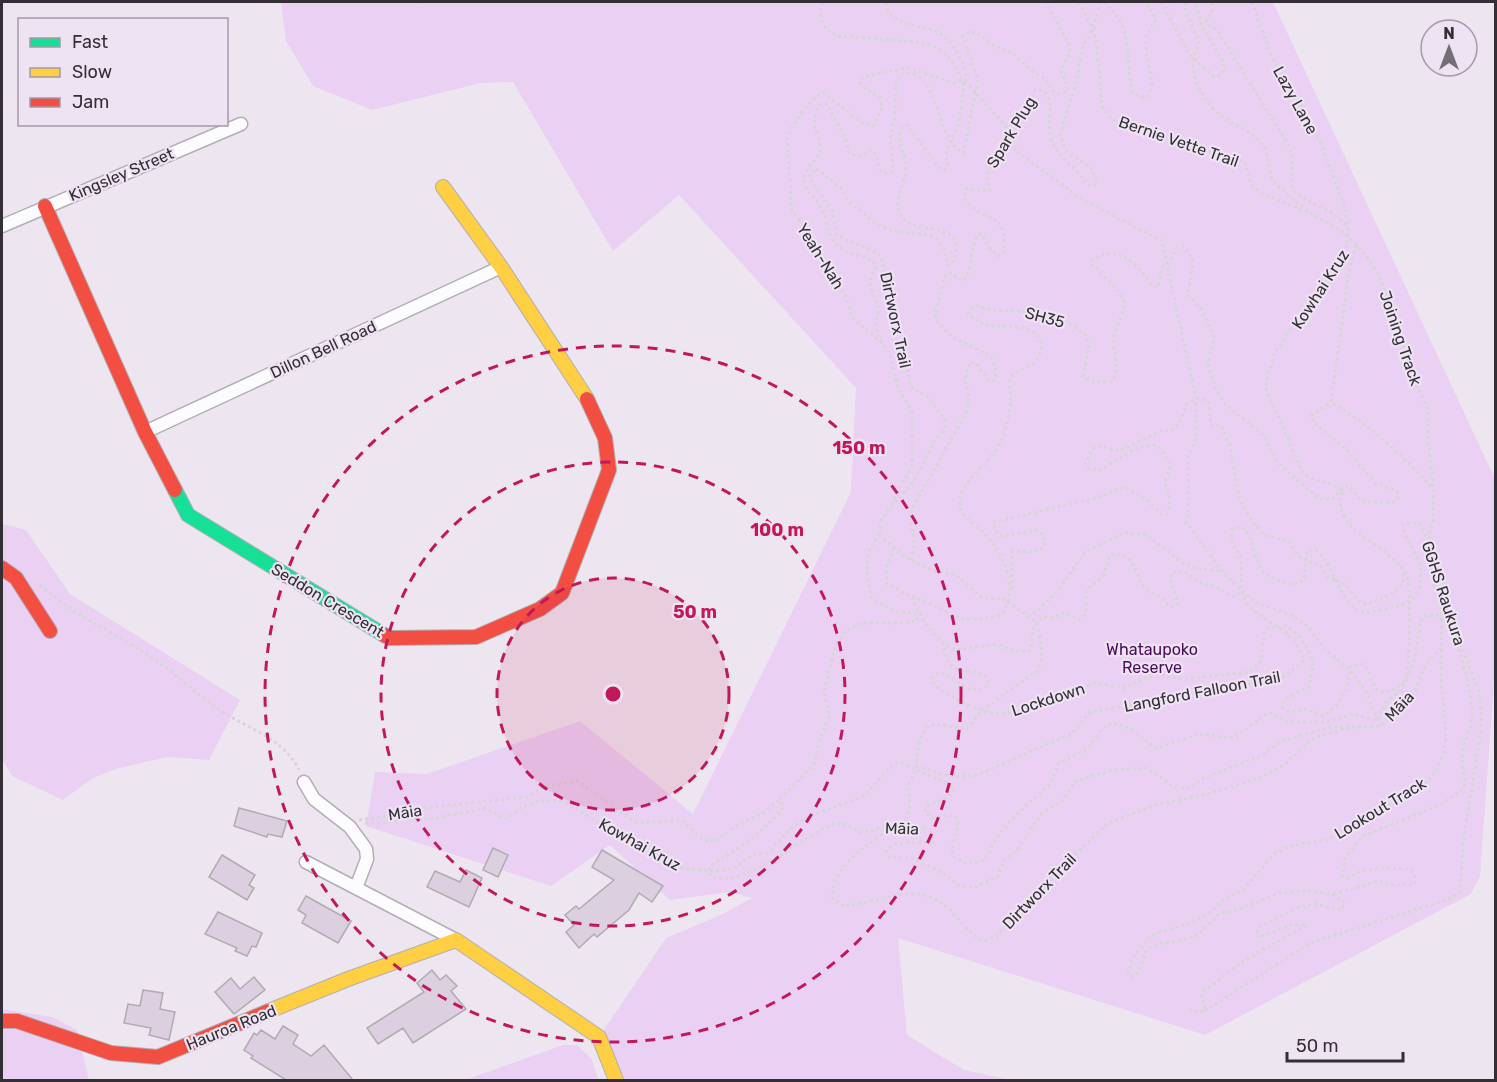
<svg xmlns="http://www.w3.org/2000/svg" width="1497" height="1082" viewBox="0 0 1497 1082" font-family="Rubik,sans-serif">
<rect width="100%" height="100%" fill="#ede6f0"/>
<path fill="#ead1f3" d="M 281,2 L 1273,2 L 1495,479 L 1495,669 L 1480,876 L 1471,894 L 1205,1035 L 898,938 L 907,1035 L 964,1070 L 1011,1080 L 616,1080 L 599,1037 L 666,938 L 723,914 L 752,898 L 730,892 L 670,900 L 610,845 L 551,886 L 366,826 L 375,772 L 427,774 L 580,721 L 693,814 L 851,492 L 856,388 L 679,195 L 613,251 L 513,82 L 481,83 L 372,110 L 313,86 L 286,41 Z
M 2,524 L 26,530 L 70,594 L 240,700 L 209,760 L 167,757 L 116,769 L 93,778 L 63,800 L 12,776 L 2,759 Z
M 2,1009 L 52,1017 L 77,1030 L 89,1080 L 2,1080 Z
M 563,1045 L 577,1045 L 591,1058 L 599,1080 L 465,1080 Z"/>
<path fill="#dccfe0" stroke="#afabb1" stroke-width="1.5" d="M 239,808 L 287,821 L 282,837 L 268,834 L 267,837 L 234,826 Z
M 493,848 L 508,855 L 498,877 L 483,870 Z
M 602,850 L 663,886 L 652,902 L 639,893 L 629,910 L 597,937 L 594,934 L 579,948 L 566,932 L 574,925 L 565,915 L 576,906 L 579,909 L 614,880 L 592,867 Z
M 222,855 L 255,875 L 249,885 L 254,888 L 247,900 L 209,877 Z
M 466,870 L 482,878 L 469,907 L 427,887 L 435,871 L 460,882 Z
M 306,896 L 351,921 L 338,943 L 302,923 L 306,915 L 298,910 Z
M 218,912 L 262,933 L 256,947 L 252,946 L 247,956 L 235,951 L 237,948 L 205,934 Z
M 432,970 L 440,980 L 446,975 L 457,986 L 451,991 L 466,1009 L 413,1043 L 403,1028 L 378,1044 L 367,1028 L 424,992 L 417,983 Z
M 254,977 L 265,990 L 234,1014 L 215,992 L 231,978 L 240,989 Z
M 143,990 L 163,993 L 160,1009 L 175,1012 L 169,1040 L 149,1035 L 151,1028 L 124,1023 L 128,1004 L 140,1006 Z
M 283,1026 L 298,1035 L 293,1044 L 311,1056 L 324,1045 L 353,1080 L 286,1080 L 251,1058 L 253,1056 L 244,1050 L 254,1033 L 257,1035 L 261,1030 L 275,1039 Z"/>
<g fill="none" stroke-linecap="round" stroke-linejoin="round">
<defs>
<path id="street" d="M 2,226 L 241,124
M 145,432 L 501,267
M 304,782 L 314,799 L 350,827 L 366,849 L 367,859 L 356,888
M 306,862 L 456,940"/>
<path id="fast" d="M 175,490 L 188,515 L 384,635"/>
<path id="slow" d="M 443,187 L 501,267 L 587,399
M 269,1011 L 348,979 L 456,940 L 599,1037 L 616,1080"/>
<path id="jam" d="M 45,206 L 145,432 L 175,490
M 2,568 L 16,578 L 50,631
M 384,635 L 390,638 L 476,637 L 540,609 L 562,593 L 609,470 L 605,438 L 587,399
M 2,1021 L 17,1021 L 111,1053 L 158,1057 L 269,1011"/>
</defs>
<use href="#street" stroke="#b3aeb5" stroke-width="15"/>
<use href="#fast" stroke="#b3aeb5" stroke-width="16"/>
<use href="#slow" stroke="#b3aeb5" stroke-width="16"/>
<use href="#jam" stroke="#b3aeb5" stroke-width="16"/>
<path stroke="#d7d5d7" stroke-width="3" stroke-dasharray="3 3" stroke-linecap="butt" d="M 415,2 L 424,2
M 822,2 C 817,19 824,32 841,37 C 859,36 875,39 893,40 C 932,43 948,44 964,86 L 959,123 L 946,151 L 947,168 L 943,170 L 938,166 L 907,125 L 902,127 C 894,144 907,154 906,171 C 905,183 896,195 898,207 C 903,245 972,209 952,265 L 948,265 L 945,250 L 938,240 L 929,235 L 892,231 L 874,222 L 850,202 L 841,188 L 815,168 L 809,177 L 832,211 L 837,235 C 851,245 868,245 881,256 L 905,347 L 910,386 L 929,398 L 945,420 L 945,429 C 931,443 926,460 916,477 C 904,497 879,510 879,535
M 1079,2 L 1093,29 L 1097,45 L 1102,106 L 1113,120 L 1124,126 L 1239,160 L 1245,163 L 1251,184 L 1261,193 L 1309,213
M 1161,2 L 1189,54 L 1213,76 L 1219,75 L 1224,70 L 1224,62 L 1201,25 L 1196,2
M 1185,2 L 1185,10 L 1199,42 C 1197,49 1193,56 1193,64 C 1193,84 1209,109 1226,119 C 1238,127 1251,131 1261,143 C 1272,157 1266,171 1274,182 C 1286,193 1299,206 1313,214 C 1326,222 1340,229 1351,239 C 1389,275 1396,325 1411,372 C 1419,393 1433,409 1427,432 L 1434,490 L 1433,523 L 1429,533 L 1434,585 L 1442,611 L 1441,679 L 1446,737 L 1442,757 L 1436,771 L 1427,782 L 1327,840 L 1289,846 L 1274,854 L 1242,891 L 1230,895 L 1208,914 L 1188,924 L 1151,935 L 1132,958 L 1128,975 L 1131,976 L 1138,973 L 1147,950 L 1154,945 L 1195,937 L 1219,914 L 1240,909 L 1279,893 L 1307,891 L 1331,894 L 1345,903 L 1341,910 L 1316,904 L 1297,908 L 1258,928 L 1256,935 L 1260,937 L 1293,924 L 1307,925 L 1243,961 L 1204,991 L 1202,995 L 1205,1011
M 1252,2 L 1271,55 L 1286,83 L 1305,111 L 1323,149 L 1344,205 L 1349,227
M 965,81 L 1012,133 L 1015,150 L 1081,199 L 1162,241 L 1196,399 L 1196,437 L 1188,459 L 1189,506 L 1186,522 L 1223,572 L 1247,595 L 1258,603 L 1289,614 L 1306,625 L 1327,651 L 1349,669 L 1366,691 L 1380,726
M 1356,245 L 1349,271 L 1331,403 C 1370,424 1403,456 1432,488
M 882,343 L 853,318 L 845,294 L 819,254 L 811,234 L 792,211 L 787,139 C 790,127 811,97 823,93 L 863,123 L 873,126 L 882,108 L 879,97 L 863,87 L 860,81 L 864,76 L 908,68 L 955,83 L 966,80 C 967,73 964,65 960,58 C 955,48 949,39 939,33 C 924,24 887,27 886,3 L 889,2
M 891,504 L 912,467 L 912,412 L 898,388 L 891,358 L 877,332 L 875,324 L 879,309 L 869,282 L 876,266 C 868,253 852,257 840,248 C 826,238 829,220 821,207 C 816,198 804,192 804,181 C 803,169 816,163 819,153 C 824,137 807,129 819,105 L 827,104 L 845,138 L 849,153 L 860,156 L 871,150 L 876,155 L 880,170 L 887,174 L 891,172 L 893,165 L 890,139 L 895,115 L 896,82 L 903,73 C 942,69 932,136 963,153 L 978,81 L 963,36 L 966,33 L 976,32 L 993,45 L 1013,53 L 1033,72 L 1046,79 L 1052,90 L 1057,94 L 1067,92 L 1067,85 L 1061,71 L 1070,52 L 1069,44 L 1045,2
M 879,535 L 910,560 L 931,570 L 956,575 L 982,598 L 1004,599 L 1036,622 C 1041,637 1045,658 1037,671 L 982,710 L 967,729 L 935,724 L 925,729 L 919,744 L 915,772 L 908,786 L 910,806 L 907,818 C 882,835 827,864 833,900 L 844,906 C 877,904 912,881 943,904 C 958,915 966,933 984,941 L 996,937 L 1035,893 L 1108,823 L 1156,805 L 1208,794 L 1262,777 L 1284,765 L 1310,741 L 1322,735 L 1350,728
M 894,548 L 886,567 L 887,584 L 912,597 C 917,615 938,643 955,650 L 996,644 L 1014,651 L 1030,651 L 1034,626 L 1042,617 L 1051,618 L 1065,613 L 1079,619 L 1086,614 L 1086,595 L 1090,587 L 1104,575 L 1110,555 C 1137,551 1134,575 1145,588 C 1149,594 1156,593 1161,598 C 1165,600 1167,605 1172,607 L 1178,603 L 1170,580 L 1172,572 L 1185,572 L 1201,583 L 1216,587 L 1233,597 L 1242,592
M 910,560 C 922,536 904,530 913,507 L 967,411 L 969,396 L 965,378 L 970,362 L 976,363 L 987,379 L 993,381 L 996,378 L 994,362 L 990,356 L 954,338 L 937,322 L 935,314 L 945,276 L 949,273 L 962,281 C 973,271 970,248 978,234 L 982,235 L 991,250 L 999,256 L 1003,254 C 1012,208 978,224 964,197 L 966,189 L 990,191 L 986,176 L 989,168 L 1021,121 L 1035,90 L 1043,90 C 1056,102 1047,119 1050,135 C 1053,153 1075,166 1084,181 L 1089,186 L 1095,185 L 1096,178 L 1091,168 L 1069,153 L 1062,142 L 1060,134 L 1075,87 L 1083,46 L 1093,29 L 1100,2 L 1104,2 C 1138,33 1123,59 1133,92 L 1140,97 L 1148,96 C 1159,84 1142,57 1147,36 C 1148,29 1153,25 1156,19 L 1145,2
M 40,585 C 75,616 117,634 155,660 C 179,676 200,697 224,713 C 250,729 286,741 299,770
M 1012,589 L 1012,552 L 1040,551 L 1045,544 L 1044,535 L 1037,530 L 1001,536 L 994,529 L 994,522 L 1096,498 L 1124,487 L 1147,500 L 1161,514 L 1167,514 L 1170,503 L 1165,481 L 1171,465 L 1159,447 C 1137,439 1117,463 1099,470 L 1089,469 L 1085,463 L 1094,448 L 1101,446 L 1119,451 L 1161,431 L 1172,430 L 1180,421 L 1187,404 L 1200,398 L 1209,403 L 1211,426 L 1221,426 L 1230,446 L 1239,498 L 1251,520 L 1264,535 L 1285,540 L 1291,544 L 1299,557 L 1322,567 L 1327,577 L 1347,585 L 1358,601 L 1367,604 L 1381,598 L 1384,599 C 1391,594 1398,590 1403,583 L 1404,574
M 912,597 C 955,609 951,628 1000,615 C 1022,591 1003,555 985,534 C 979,527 970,522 964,515 C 959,510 960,504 960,497 C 968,473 993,463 1002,438 C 1006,427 1011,410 1011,398 C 1011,391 1007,382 1012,376 C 1017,370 1026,368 1032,364 C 1037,359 1040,355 1041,349 C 1044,325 1011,327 995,325 L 990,327 C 982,321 975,322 968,314 L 970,309 L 977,306 L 992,310 L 1033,312 L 1070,324 L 1086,335 L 1089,346 L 1083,376 L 1094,382 L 1111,382 C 1122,370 1112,350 1114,336 C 1116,323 1127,312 1123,299 C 1120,292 1098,269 1091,264 L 1093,258 C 1122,245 1137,265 1153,286 L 1158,287 L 1162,267 L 1171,260 L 1176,248 L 1182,246 C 1201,258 1188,278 1188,295 L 1203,311 L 1214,337 L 1208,364 L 1216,390 L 1225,404 L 1262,434 L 1276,460 L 1287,472 L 1320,499 L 1332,499 L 1346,486 L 1351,488 L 1361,501 L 1392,503 L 1398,497 L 1397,491 L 1375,483 L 1345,448 L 1314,423 L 1311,415 L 1331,403
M 1028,617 L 1038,611 L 1059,589 L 1086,551 L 1123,533 L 1145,534 L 1182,562 L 1196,568 L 1223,572
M 943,642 C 950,687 969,660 988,679 L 987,686 C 970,698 956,678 941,672 L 933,677 L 933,683 C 945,696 985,715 1002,714 L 1096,683 L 1124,688 L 1154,674 L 1185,679 L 1250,672 L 1261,661 L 1265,629 L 1285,626 C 1297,631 1310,648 1312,662 C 1314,670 1310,679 1309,687 L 1287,698 L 1282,705 L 1283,708 L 1292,712 L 1306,709 L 1323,716 L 1335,707 L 1346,691 L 1351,666 L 1363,664 C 1372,672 1369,685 1380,692 C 1417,691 1415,647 1421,620 L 1424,616 L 1437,615 L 1442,618 C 1457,633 1473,693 1472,715 C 1472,729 1463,741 1462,755 C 1461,766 1467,777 1464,788 L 1440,805 L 1363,836 L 1345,858 L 1342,875 L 1348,878 L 1362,871 L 1383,868 L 1407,869 L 1414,873 L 1415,884 L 1391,885 L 1380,881 L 1333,894
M 916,766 L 952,777 L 977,775 L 1071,734 L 1090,712 L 1282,678 L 1304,661 C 1293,622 1254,623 1244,597 C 1240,587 1242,571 1241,560 C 1238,547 1229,547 1232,530 L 1235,527 L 1245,529 C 1255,543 1254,567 1269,576 C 1275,580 1285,583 1292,585 L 1304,580 L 1307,551 L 1316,550 C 1335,566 1338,599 1359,611 C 1365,614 1371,612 1377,611 C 1400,607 1422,602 1421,573 C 1421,555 1405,543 1403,525 L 1406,523 L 1420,524 L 1428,540
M 780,799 L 814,765 L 819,742 L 830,714 L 824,693 L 828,675 L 834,652 L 845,631 L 861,623 L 909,623 L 917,620 L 917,614 L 896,611 L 872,599 C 866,580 863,550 879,535
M 359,820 L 411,813 L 424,808 L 527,797 L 547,786 L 577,781 L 637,823 L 682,820 L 702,839 L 714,842 L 739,824 L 763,813 L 779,800 L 783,806 L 781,812 L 748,842 L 709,867 L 711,877 C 751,887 799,837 834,824 L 845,824 L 862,833 L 888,825 L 927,829 L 933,835 L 932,842 L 902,843 L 893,845 L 886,851 L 889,857 L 912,858 L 947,875 L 959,886 L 975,887 L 998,876 L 1004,860 L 1017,850 L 1041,814 L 1064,799 L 1076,781 L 1112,770 L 1147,768 L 1173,786 L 1187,789 L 1204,778 L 1265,754 L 1279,742 L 1330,727 L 1375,727 L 1387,722 L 1416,689 L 1426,664 L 1442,647
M 365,823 L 387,823 L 398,819 L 431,819 L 486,808 L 503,818 L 509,818 L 520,808 L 539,801 L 561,801 L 667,861 L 687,869 L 720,871 L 736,867 L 752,855 L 768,853 L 794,826 L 806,818 L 864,796 L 893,764 L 899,762 L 953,786 L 954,789 C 948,800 939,801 928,805 L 925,812 L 932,818 L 949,815 L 956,817 C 962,831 949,843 953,857 L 967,864 L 985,860 L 996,838 L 1010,821 L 1051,783 L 1058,764 L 1088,748 L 1102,729 L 1112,723 L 1129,728 L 1156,748 L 1199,734 L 1234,738 L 1269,712 L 1287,722 L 1327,722 L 1353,714 L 1377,721 L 1386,702 L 1401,690 L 1406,680 C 1409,663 1412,593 1407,578 C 1395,543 1326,533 1343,490 C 1332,481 1317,484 1303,473 L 1266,389 L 1266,383 L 1274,354 L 1298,318 L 1309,311 L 1322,284 L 1346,251 L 1349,232 C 1339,207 1306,208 1292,187 L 1291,149 L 1217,30 L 1208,25 L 1206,21 L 1212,10 L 1212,2
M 1189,1009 L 1200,1012 L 1205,1011
M 1205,1011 L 1310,943 L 1450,899 L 1460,891 L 1463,844 L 1482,722 L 1479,692 L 1461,646 L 1449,599 L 1431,546"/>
<use href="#street" stroke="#fcfbfd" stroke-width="12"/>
<use href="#fast" stroke="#16e098" stroke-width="14"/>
<use href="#slow" stroke="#ffcf43" stroke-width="14"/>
<use href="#jam" stroke="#f24e42" stroke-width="14"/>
</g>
<circle cx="613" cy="694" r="116" fill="#c2185b" fill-opacity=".12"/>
<g fill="none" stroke="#c2185b" stroke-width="3" stroke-dasharray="10 8">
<circle cx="613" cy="694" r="116"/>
<circle cx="613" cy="694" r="232"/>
<circle cx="613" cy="694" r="348"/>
</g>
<g text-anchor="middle" stroke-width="4.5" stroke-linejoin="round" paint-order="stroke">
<g font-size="16" fill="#332f35" stroke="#eee3f3">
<text transform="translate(1296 100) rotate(61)" y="6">Lazy Lane</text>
<text transform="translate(1011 132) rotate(-59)" y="6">Spark Plug</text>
<text transform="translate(1179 141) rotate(19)" y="6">Bernie Vette Trail</text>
<text transform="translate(121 174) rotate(-23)" y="6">Kingsley Street</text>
<text transform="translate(821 256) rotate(58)" y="6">Yeah-Nah</text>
<text transform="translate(1320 289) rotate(-57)" y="6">Kowhai Kruz</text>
<text transform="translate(1045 317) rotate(15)" y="6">SH35</text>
<text transform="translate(896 320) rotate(78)" y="6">Dirtworx Trail</text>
<text transform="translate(1401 338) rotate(71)" y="6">Joining Track</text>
<text transform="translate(323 349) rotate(-25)" y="6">Dillon Bell Road</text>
<text transform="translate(1444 593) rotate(72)" y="6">GGHS Raukura</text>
<text transform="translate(328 600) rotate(31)" y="6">Seddon Crescent</text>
<text transform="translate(1202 691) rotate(-11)" y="6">Langford Falloon Trail</text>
<text transform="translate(1048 699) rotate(-18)" y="6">Lockdown</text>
<text transform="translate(1399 706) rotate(-47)" y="6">Māia</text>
<text transform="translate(1380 808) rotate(-31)" y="6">Lookout Track</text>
<text transform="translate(405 812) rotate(-9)" y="6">Māia</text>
<text transform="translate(902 828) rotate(2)" y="6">Māia</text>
<text transform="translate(640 844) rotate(29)" y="6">Kowhai Kruz</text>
<text transform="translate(1039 891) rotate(-46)" y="6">Dirtworx Trail</text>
<text transform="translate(231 1027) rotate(-22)" y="6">Hauroa Road</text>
</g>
<g font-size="16" fill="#490c5b" stroke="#eee3f3">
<text x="1152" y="655">Whataupoko<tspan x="1152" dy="18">Reserve</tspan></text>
</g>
</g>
<circle cx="613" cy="694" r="9" fill="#c2185b" stroke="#eee3f3" stroke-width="3"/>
<g font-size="18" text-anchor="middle" font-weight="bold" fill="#c2185b" stroke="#eee3f3" stroke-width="4.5" stroke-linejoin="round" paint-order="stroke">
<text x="859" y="454">150 m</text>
<text x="777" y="536">100 m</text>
<text x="695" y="618">50 m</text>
</g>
<rect width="1497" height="1082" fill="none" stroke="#332f35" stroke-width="6"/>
<rect x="18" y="18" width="210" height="108" fill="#eee3f3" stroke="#a39ba7" stroke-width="1.5"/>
<rect x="30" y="38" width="30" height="9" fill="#16e098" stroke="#a39ba7" stroke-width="1.5"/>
<text x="72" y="48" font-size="18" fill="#332f35">Fast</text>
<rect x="30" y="68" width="30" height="9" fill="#ffcf43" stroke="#a39ba7" stroke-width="1.5"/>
<text x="72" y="78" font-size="18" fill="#332f35">Slow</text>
<rect x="30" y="98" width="30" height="9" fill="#f24e42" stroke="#a39ba7" stroke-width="1.5"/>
<text x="72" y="108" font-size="18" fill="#332f35">Jam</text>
<g transform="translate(1449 48)"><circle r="28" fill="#eee3f3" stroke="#a39ba7" stroke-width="1.5"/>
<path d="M0-4.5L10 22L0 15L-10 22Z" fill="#746f76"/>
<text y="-9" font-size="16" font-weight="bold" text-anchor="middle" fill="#332f35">N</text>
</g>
<path d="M1287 1052v9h116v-9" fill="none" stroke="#332f35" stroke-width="3"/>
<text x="1296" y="1052" font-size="18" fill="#332f35" stroke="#eee3f3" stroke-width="4.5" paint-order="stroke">50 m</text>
</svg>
